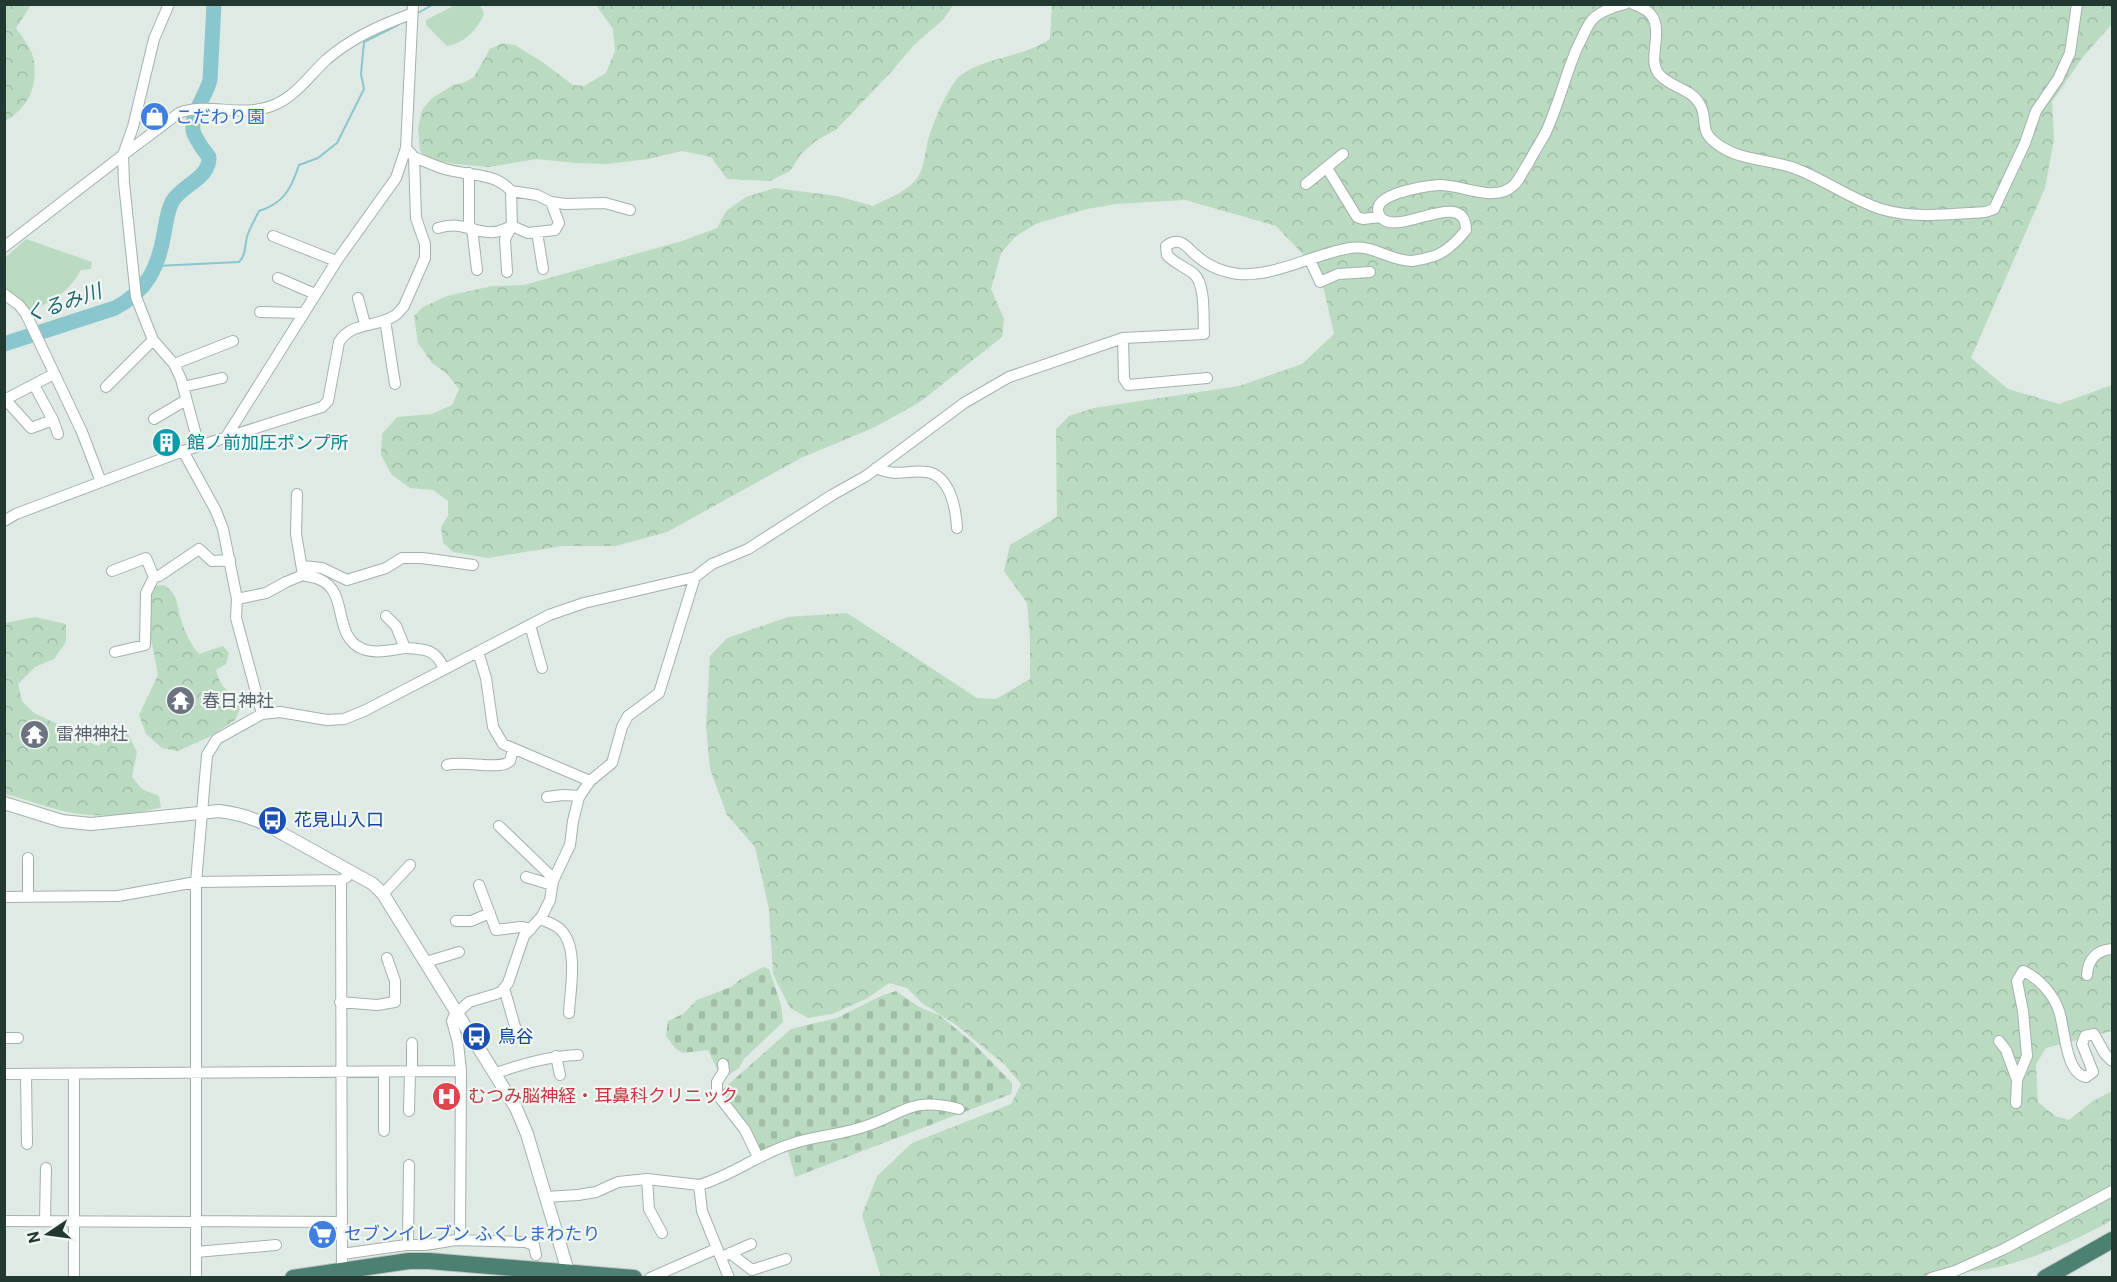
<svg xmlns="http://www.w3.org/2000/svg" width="2117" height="1282" viewBox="0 0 2117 1282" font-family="Roboto,'Noto Sans JP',sans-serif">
<defs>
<pattern id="forest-crowns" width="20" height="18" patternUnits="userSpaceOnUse" patternTransform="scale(1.5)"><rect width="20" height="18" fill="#badac1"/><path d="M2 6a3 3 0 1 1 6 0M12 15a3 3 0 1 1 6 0" fill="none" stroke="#a0bca6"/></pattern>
<pattern id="cemetery-stones" width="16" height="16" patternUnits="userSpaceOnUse" patternTransform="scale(1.5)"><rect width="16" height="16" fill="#badac1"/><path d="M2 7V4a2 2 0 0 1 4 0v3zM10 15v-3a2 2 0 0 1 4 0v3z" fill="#a0bca6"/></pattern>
</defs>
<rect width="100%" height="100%" fill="#e0eae5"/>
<path fill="url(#forest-crowns)" d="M 5,4 L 31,5 L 16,28 C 22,37 31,48 33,57 C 39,84 29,108 5,121 Z
M 596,5 L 953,5 L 943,20 L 914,45 L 892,71 L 837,129 L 817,140 L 801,154 L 790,171 L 770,181 L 727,179 L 711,157 L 682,151 L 648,159 L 607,164 L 576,163 L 537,159 L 489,167 L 454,164 L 427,158 L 420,151 L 418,128 L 422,110 L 431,99 L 453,85 L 463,83 L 474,77 L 490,49 L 502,43 L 515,45 L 541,61 L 573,85 L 584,86 L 606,73 L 615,51 L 613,29 Z
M 1052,5 L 2112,5 L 2112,24 L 2082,58 L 2052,102 L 2054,139 L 2045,188 L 1971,358 L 2008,389 L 2059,404 L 2112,385 L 2112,1031 L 2046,1048 L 2036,1064 L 2038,1102 L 2055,1116 L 2069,1120 L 2093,1101 L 2112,1091 L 2112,1219 L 2106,1224 C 2068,1243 2030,1261 1989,1269 C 1964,1273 1939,1273 1914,1277 L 881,1277 L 862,1215 L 877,1176 L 912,1143 L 1011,1104 L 1021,1084 L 1005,1065 L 956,1025 L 922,1003 L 907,988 L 889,983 L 866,999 L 832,1014 L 808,1018 L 790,1008 L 773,974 L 769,909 L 755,847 L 727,815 L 710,769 L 706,726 L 710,656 L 727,638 L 788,617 L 847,613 L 977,698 L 996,699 L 1030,679 L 1030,638 L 1027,603 L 1004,571 L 1010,545 L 1057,517 L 1056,429 L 1069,416 L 1094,408 L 1239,386 L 1302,364 L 1334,334 L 1320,272 L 1276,226 L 1185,200 L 1116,204 L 1087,209 L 1038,223 L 1016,236 L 1001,253 L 991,289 L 1004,319 L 1002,337 L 920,402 L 873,428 L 801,458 L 667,532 L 616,546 L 562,546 L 488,558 L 453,552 L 443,543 L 441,527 L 448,516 L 448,501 L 433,490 L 410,488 L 392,475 L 381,455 L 382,434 L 397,417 L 432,414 L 452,405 L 459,389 L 446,373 L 432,363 L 418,343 L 414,316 L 423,307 L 447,296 L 492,286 L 524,285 L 682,241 L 717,228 L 726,211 L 746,197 L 775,188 L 837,196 L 873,206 C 884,200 905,192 913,183 C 924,172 924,158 927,145 C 930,129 948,85 961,75 C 985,57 1024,57 1050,39 Z
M 164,585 C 179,595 176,604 181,619 C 184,631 191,645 199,654 L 223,646 L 229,653 L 226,664 L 216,670 C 220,685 225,692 240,696 L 244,701 L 235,720 L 209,737 L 178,751 L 162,748 L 146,734 L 139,715 L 158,675 L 150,633 L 151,586 Z
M 35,617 L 66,624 L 66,642 L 54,659 L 35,667 L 18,684 L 22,701 L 34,713 L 70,730 L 87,742 L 99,746 L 115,728 L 127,732 L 137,752 L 132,777 L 142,789 L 159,796 L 161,807 C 134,815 101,818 73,813 C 49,809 27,799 5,794 L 5,623 Z"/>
<path fill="url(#cemetery-stones)" d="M 763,967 L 769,969 L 781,1005 L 783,1022 L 744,1059 L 739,1068 L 724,1078 L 717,1069 L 708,1050 L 682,1053 L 675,1048 L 666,1036 L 668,1021 L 683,1014 L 697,1000 L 731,987 L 741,979 Z
M 896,991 L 919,1007 L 939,1015 L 972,1042 L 1012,1083 L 1011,1094 L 795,1177 L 786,1144 L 760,1153 L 721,1091 L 791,1029 L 837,1018 L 883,995 Z"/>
<path fill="#badac1" d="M 457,4 L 480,5 L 484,14 C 478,29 463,44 447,46 L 426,25 L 426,20 Z
M 26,239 L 92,262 L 91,269 L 81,270 C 72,288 50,306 30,309 L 5,291 L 5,258 Z"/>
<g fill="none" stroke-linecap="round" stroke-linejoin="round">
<path stroke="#8ac6cd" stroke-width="2" d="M 416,14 L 434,4
M 156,266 L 239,262 C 247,254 244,244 248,234 C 251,226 255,219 259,211 C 284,203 291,189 299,165 L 318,158 L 337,143 L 364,89 L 361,74 L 364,42 L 398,25"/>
<path stroke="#8ac6cd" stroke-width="15" d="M 4,344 L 115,308 C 147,291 158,268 164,234 C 166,223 167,212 172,202 C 181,185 210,179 209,157 C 204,151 199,144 195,136 C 186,119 206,97 210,80 L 214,4"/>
<defs>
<path id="minor" d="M 1633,4 C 1676,17 1643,55 1659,74 C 1669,87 1690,88 1699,103 C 1710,119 1696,131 1720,146 C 1742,161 1769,159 1794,168 C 1824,179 1850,199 1881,209 C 1913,219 1952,214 1985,212 L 1994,209 L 2025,143 L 2036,111 L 2058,79 L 2070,53 L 2077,4
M 123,155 L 179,113 C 208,101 241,119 274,105 C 297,95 309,76 326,60 C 351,38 381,25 411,14
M 123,155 L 133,127 L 154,39 L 169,4
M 414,157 C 424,161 435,166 445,169 C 468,176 495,172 511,191 L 537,195 L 551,202 L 565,204 L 605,203 L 630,210
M 1327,168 L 1357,217 L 1363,219 L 1380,217
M 469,173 L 469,227
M 1306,184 L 1343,154
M 511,191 L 512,226 L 528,233 L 555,230 L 559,223 L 551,202
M 438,228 C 464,220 472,234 494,232 C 500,232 506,228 512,226
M 472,228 L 477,270
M 537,232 L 543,269
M 273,236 L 336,261
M 4,247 L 123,155 L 124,183 L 136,297 L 153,340 L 106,387
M 1310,260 L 1320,282 L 1338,274 L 1370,272
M 507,272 L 505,239 L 512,226
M 278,278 L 315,294
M 4,294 L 19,305 L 26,314 L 82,432 L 101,482
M 358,298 L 365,324
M 260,312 L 303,313
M 385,320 L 395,384
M 1123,338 L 1124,379 L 1128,385 L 1207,378
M 153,340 L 174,364 L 181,379 L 199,446
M 174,364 L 233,341
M 34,385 L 53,420 L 58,434
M 183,387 L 222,378
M 4,398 L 31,428 L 53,420
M 6,399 L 54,374
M 154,419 L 186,400
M 226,437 L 338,259 L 396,178 L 406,148 L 413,4
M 183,451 L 216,511 L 223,529 L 237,599 L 236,618 L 262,714
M 876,468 C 900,478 907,469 927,472 C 950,476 956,508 957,528
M 4,521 L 16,514 L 183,451 L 322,407 L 328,401 L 339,342 C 352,321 376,328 394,316 C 398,314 401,309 404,306 L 425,258 L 425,244 L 416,218 L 414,157 L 406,148
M 302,566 L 322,568 L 347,580 L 386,568 L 402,558 L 422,558 L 473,565
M 112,571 L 146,558 L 154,577 L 159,576 L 199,549 L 212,561 L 230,560
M 303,575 C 309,577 316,577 321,580 C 349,593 332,637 363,649 C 375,654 392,650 405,648
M 237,599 L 266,593 L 286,582 L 303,575 L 296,534 L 297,494
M 386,616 L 396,626 L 405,648 C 425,649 436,649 444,669
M 530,625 L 542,668
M 115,652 L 145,645 L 146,593 L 154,577
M 478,652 L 486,678 L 493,727 L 503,744 L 590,781
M 447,765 C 464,760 500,771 510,761 L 513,749
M 547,797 L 563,795 L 580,796
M 499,826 L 554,879
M 28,858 L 28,897
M 526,877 L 552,885
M 341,880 L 342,1274
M 479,885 L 496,930 L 521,927 L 531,929
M 383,894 L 410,865
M 4,897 L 118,896 L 196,882 L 341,880 L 347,877
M 540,919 C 547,922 555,924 561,930 C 579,948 570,990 569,1013
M 456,921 L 471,921 L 490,913
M 426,962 L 459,952
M 2087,975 C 2088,960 2096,950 2112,949
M 504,988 L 516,1030
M 340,1002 L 377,1005 L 395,1002 L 395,981 L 387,958
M 4,1038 L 18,1038
M 1999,1041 L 2006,1050 L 2017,1080
M 412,1043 L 412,1071
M 556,1056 L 560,1075
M 723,1064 L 724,1071 L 717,1082 L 717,1094 L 745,1130 L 758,1157
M 384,1072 L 384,1131
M 496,1073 C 523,1064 549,1056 578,1055
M 4,1074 L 461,1071
M 26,1075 L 27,1144
M 2016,1103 L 2017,1080 L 2027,1056 L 2023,1011 L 2017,981 L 2023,971 C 2038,977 2054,995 2059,1011 C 2065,1028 2065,1073 2086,1077 L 2093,1072 L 2082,1044 L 2085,1036 L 2094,1034 L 2105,1054 L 2112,1061
M 409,1111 L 410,1071
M 647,1179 L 649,1209 L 662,1233
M 546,1197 L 578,1195 L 596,1192 L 618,1182 L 647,1179 L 699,1185
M 4,1221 L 196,1222
M 45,1221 L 46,1168
M 196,1221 L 342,1222
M 460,1240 L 461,1071 L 458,1043 L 452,1021 L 454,1016 L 469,1002 L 496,994 L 502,991 L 508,983 L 524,936 L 542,916 L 550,900 L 553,881 L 570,845 L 573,821 L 579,797 L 590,781 L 612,763 L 622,727 L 628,716 L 659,693 L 695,577 L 712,564 L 748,549 L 832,495 L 866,476 L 964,403 L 1009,377 L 1123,338 L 1204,334 C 1203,318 1206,285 1194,274 C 1185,267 1174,263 1167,255 L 1166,246 C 1170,243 1174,241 1179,242 C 1187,244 1191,252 1197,256 C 1208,266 1224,272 1238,274 C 1275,277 1314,254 1350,248 C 1372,244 1390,261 1412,261 C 1419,260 1428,258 1434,256 C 1446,252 1458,240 1466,230 C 1465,188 1405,233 1384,220 C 1380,218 1378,214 1378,209 C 1379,193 1425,186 1439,185 C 1461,184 1495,204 1514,185 C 1520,179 1524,169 1529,162 C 1534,152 1540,143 1545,134 C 1558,107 1565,76 1577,48 C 1582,39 1586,27 1592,20 C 1600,11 1613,7 1625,4
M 408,1245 L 409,1165
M 196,1252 L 276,1245
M 730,1253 L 752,1270 L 786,1259
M 342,1254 L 406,1245 L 425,1245 L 456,1240 L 525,1242 L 534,1245 L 536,1255
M 726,1255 L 751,1244
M 74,1278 L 74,1074
M 196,1278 L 196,882 L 207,755 L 217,739 L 262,714 L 280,712 L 327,720 L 344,719 L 364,711 L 549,615 L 584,603 L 695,577
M 650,1278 L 716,1249
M 729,1278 L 702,1211 L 699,1185 C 732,1176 758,1154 791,1144 C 814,1136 840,1135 863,1127 C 905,1114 909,1096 959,1109
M 1931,1278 L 1955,1271 L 2004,1249 L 2112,1191"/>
<path id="tertiary" d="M 4,803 L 62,821 L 91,824 L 219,811 C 236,813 250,817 265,824 L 373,884 L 383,894 L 516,1108 L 527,1134 L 570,1278"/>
<path id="trunk" d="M 293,1278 L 409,1261 L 429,1261 L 634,1278
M 2045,1278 L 2112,1240"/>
</defs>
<use href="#minor" stroke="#a3b1ac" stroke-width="12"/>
<use href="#tertiary" stroke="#a3b1ac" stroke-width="14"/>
<use href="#trunk" stroke="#bdc4c2" stroke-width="18"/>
<use href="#minor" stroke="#fff" stroke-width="10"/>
<use href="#tertiary" stroke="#fff" stroke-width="12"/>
<use href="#trunk" stroke="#4b8072" stroke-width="16"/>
</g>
<defs>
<symbol id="shop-disc" viewBox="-11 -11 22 22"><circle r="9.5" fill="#3f7fe0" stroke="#f0f7f3"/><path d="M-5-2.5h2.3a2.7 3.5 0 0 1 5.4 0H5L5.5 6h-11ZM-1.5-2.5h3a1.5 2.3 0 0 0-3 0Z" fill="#fff"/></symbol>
<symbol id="building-disc" viewBox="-11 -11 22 22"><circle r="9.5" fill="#0f9aa8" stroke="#f0f7f3"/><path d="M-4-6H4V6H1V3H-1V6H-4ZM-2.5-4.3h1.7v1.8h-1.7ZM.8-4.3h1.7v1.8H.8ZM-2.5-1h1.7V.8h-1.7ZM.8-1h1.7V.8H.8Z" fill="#fff"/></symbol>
<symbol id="temple-disc" viewBox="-11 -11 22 22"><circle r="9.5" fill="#6b7280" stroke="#f0f7f3"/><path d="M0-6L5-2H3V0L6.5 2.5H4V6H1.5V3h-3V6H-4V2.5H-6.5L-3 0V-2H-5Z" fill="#fff"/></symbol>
<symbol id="bus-disc" viewBox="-11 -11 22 22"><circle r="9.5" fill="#1a4fb4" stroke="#f0f7f3"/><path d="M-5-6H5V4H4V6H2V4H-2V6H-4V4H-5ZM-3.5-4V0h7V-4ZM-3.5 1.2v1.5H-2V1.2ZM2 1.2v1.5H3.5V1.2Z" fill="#fff"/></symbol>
<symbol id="hospital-disc" viewBox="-11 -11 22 22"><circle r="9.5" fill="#e0444e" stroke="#f0f7f3"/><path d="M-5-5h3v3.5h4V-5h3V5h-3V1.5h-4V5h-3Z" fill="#fff"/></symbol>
<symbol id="supermarket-disc" viewBox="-11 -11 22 22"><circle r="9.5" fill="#3f7fe0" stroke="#f0f7f3"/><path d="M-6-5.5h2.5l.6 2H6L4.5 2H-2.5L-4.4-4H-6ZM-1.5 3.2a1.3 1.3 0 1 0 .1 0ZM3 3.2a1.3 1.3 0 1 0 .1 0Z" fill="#fff"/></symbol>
</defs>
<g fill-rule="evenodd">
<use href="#shop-disc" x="138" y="100" width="33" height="33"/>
<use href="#building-disc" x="150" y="426" width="33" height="33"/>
<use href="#temple-disc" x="164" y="684" width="33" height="33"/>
<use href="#temple-disc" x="18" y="718" width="33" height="33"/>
<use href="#bus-disc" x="256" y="804" width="33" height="33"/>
<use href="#bus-disc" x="460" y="1020" width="33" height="33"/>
<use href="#hospital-disc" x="430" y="1080" width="33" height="33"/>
<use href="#supermarket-disc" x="306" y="1218" width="33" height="33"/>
</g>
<g text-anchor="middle" stroke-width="4.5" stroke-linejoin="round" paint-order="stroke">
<g font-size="18" fill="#366cbe" stroke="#f0f7f3" text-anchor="start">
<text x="175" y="123">こだわり園</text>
<text x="344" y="1240">セブンイレブン ふくしまわたり</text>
</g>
<g font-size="18" fill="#0d838f" stroke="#f0f7f3" text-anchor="start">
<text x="187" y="449">館ノ前加圧ポンプ所</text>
</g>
<g font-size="18" fill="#5b616d" stroke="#f0f7f3" text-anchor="start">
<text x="202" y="707">春日神社</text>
<text x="56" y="740">雷神神社</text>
</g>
<g font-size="18" fill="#164399" stroke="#f0f7f3" text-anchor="start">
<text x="294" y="826">花見山入口</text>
<text x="498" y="1043">鳥谷</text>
</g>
<g font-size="18" fill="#be3a42" stroke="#f0f7f3" text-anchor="start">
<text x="468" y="1102">むつみ脳神経・耳鼻科クリニック</text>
</g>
<g font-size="20" font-style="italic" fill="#1f6872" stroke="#f0f7f3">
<text transform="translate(63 303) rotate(-19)" y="7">くるみ川</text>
</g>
</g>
<rect width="2117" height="1282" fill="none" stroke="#223932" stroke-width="12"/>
<g transform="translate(48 1234) rotate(257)" stroke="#f0f7f3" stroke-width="4.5" paint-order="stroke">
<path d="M0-4.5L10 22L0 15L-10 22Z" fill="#223932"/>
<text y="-9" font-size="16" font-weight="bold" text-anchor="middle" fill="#223932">N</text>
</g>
</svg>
